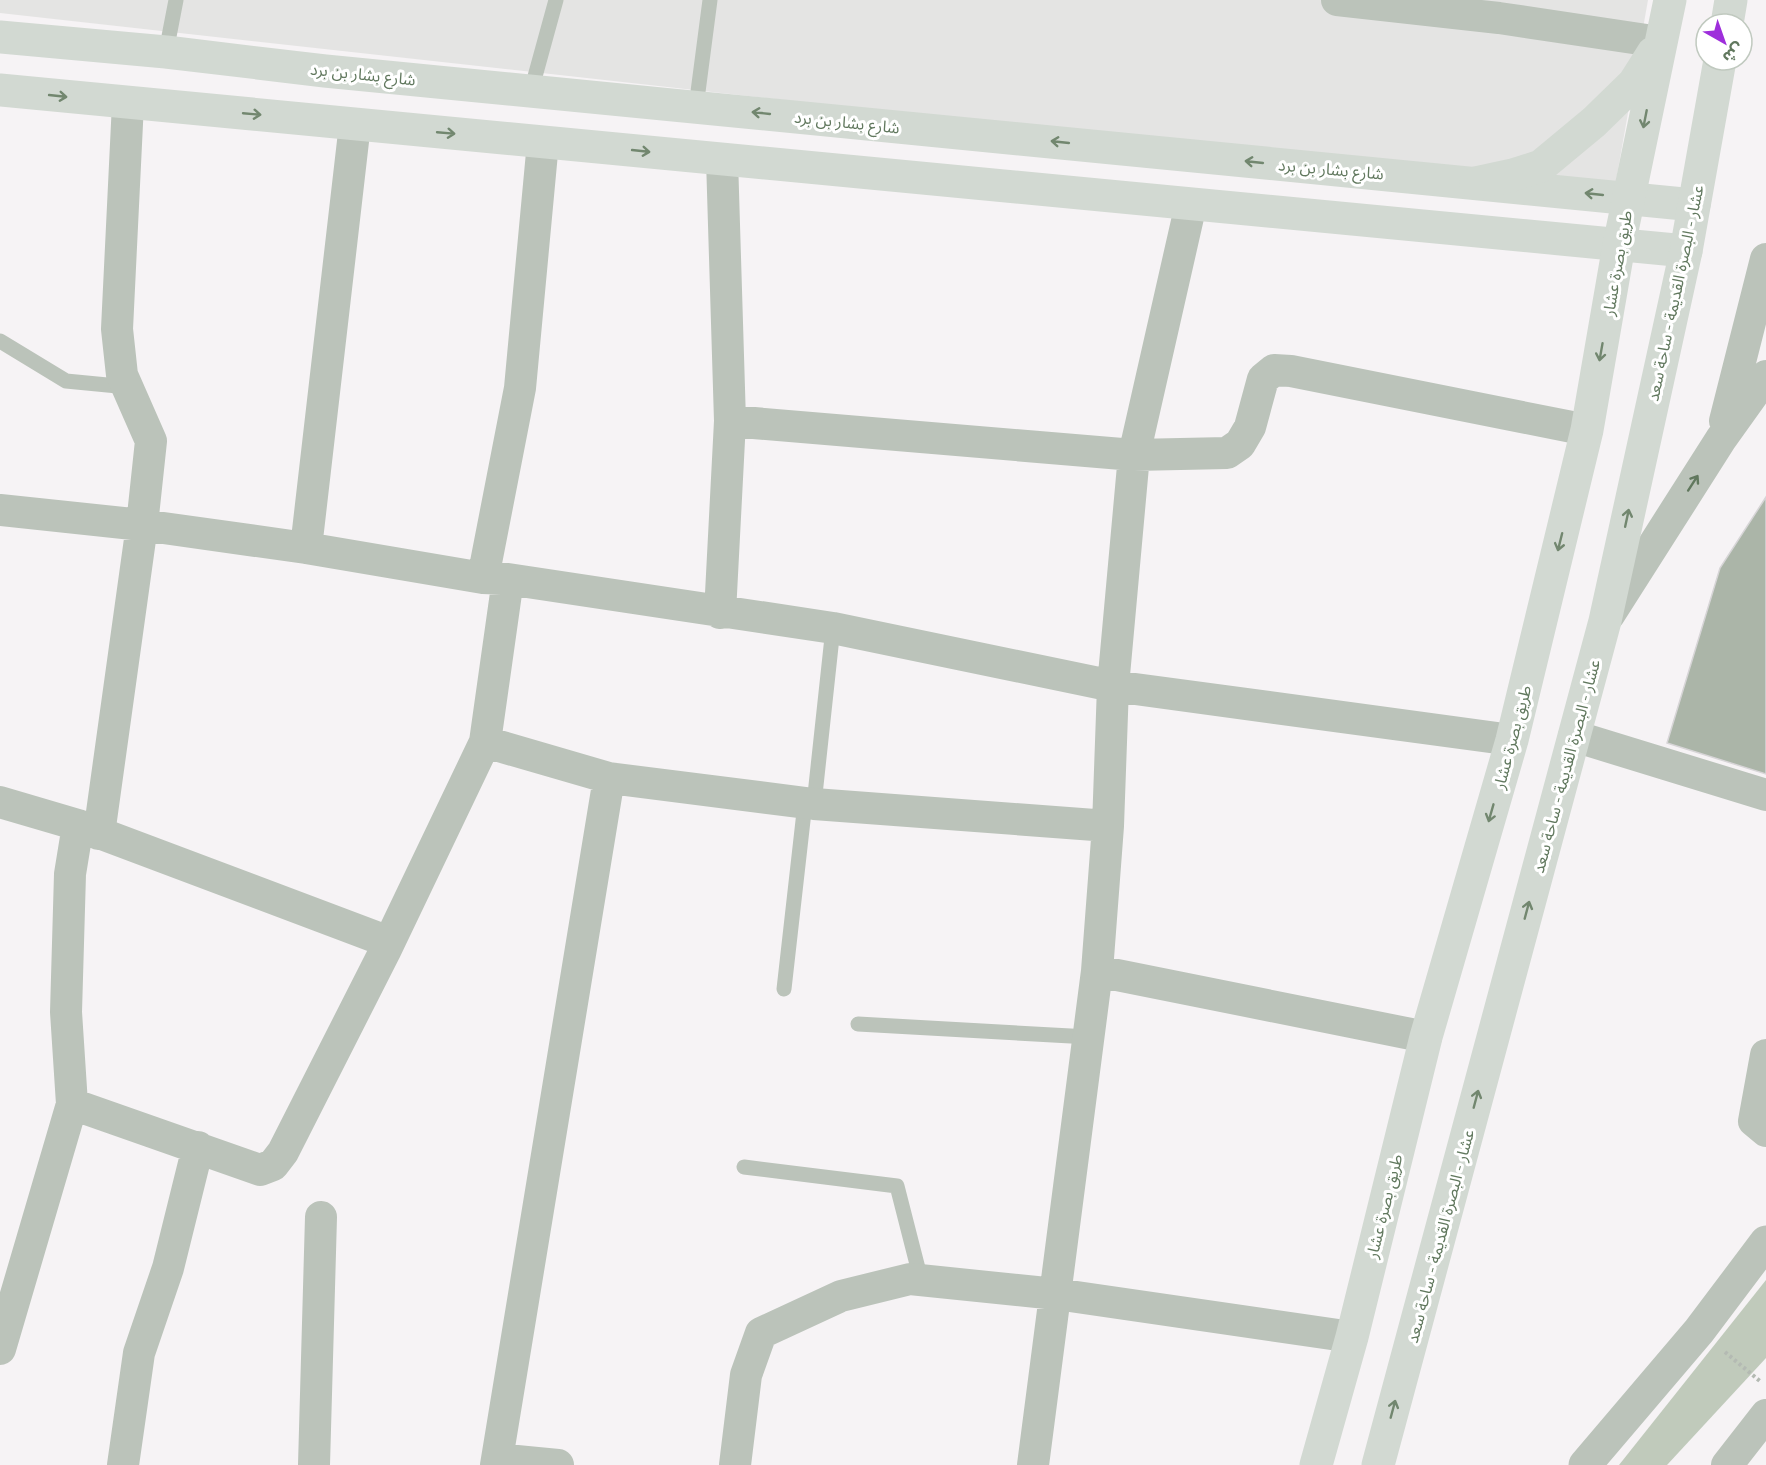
<svg xmlns="http://www.w3.org/2000/svg" width="1766" height="1465" viewBox="0 0 1766 1465" font-family="Montserrat,'Noto Sans Arabic',sans-serif">
<rect width="100%" height="100%" fill="#f6f3f5"/>
<path fill="#e4e4e3" d="M 0,0 L 1648,0 L 1614,192 L 0,13 Z"/>
<path fill="#c0cabb" d="M 1766,1280 L 1766,1358 L 1667,1465 L 1619,1465 Z"/>
<path fill="#abb5a8" stroke="#d7d5d7" stroke-width="1.5" d="M 1766,497 L 1766,774 L 1667,743 L 1720,568 Z"/>
<g fill="none" stroke-linecap="round" stroke-linejoin="round">
<path stroke="#b4bab3" stroke-width="4" stroke-dasharray="3 3" stroke-linecap="butt" d="M 1725,1352 L 1761,1382"/>
<path stroke="#bbc3ba" stroke-width="15" d="M 166,52 L 176,0
M 531,91 L 556,0
M 696,107 L 710,0
M 0,341 L 66,381 L 128,387
M 814,804 L 833,628
M 784,989 L 805,803
M 858,1024 L 1089,1037
M 744,1167 L 897,1186 L 921,1280"/>
<path stroke="#bbc3ba" stroke-width="32" d="M 1337,0 L 1499,18 L 1660,42
M 730,421 L 1134,455 L 1227,453 L 1240,444 L 1250,427 L 1263,379 L 1274,370 L 1291,371 L 1587,430
M 1725,421 L 1766,259
M 0,510 L 142,525 L 306,548 L 483,578 L 508,579 L 833,628 L 1113,686 L 1512,740
M 306,548 L 355,124
M 483,578 L 520,388 L 543,142
M 720,613 L 730,421 L 722,159
M 1609,615 L 1721,439 L 1766,376
M 1574,736 L 1766,795
M 485,742 L 609,778 L 814,804 L 1108,826
M 0,802 L 78,825 L 389,942
M 99,834 L 142,525 L 151,441 L 122,375 L 117,329 L 128,103
M 1097,971 L 1426,1037
M 1766,1055 L 1754,1121 L 1766,1131
M 72,1104 L 260,1170 L 273,1165 L 283,1152 L 385,951 L 485,742 L 508,579
M 0,1349 L 72,1104 L 66,1012 L 70,874 L 78,825
M 497,1459 L 558,1465
M 123,1465 L 139,1353 L 168,1268 L 198,1147
M 314,1465 L 321,1217
M 496,1465 L 609,778
M 735,1465 L 746,1375 L 761,1333 L 841,1296 L 910,1279 L 1056,1294 L 1352,1337
M 1033,1465 L 1097,971 L 1108,826 L 1113,686 L 1134,455 L 1191,204
M 1727,1465 L 1766,1415"/>
<path stroke="#bbc3ba" stroke-width="33" d="M 1585,1465 L 1699,1331 L 1766,1242"/>
<path stroke="#d2d9d2" stroke-width="33" d="M 0,37 L 166,52 L 325,71 L 1694,205
M 0,90 L 1686,251"/>
<path stroke="#d2d9d2" stroke-width="33" d="M 1727,24 L 1731,0
M 1476,183 L 1513,175 L 1541,166 L 1594,122 L 1634,83 L 1653,53
M 1316,1465 L 1352,1337 L 1426,1037 L 1512,740 L 1587,430 L 1619,245 L 1670,0
M 1378,1465 L 1605,621 L 1686,251 L 1720,60"/>
</g>
<defs><path id="oneway-shaft" d="M-6 0H5M1.5-3L5.5 0L1.5 3" fill="none" stroke-width="1.6" stroke-linecap="round" stroke-linejoin="round" transform="scale(1.5)"/></defs>
<g stroke="#72876f">
<use href="#oneway-shaft" transform="translate(58 96) rotate(6)"/>
<use href="#oneway-shaft" transform="translate(761 113) rotate(-174)"/>
<use href="#oneway-shaft" transform="translate(252 114) rotate(5)"/>
<use href="#oneway-shaft" transform="translate(1645 119) rotate(101)"/>
<use href="#oneway-shaft" transform="translate(446 133) rotate(5)"/>
<use href="#oneway-shaft" transform="translate(1060 142) rotate(-174)"/>
<use href="#oneway-shaft" transform="translate(641 151) rotate(6)"/>
<use href="#oneway-shaft" transform="translate(1254 162) rotate(-174)"/>
<use href="#oneway-shaft" transform="translate(1594 194) rotate(-174)"/>
<use href="#oneway-shaft" transform="translate(1601 352) rotate(100)"/>
<use href="#oneway-shaft" transform="translate(1627 518) rotate(-78)"/>
<use href="#oneway-shaft" transform="translate(1560 542) rotate(104)"/>
<use href="#oneway-shaft" transform="translate(1491 813) rotate(106)"/>
<use href="#oneway-shaft" transform="translate(1527 910) rotate(-75)"/>
<use href="#oneway-shaft" transform="translate(1476 1099) rotate(-75)"/>
<use href="#oneway-shaft" transform="translate(1393 1409) rotate(-75)"/>
</g>
<use stroke="#61785e" href="#oneway-shaft" transform="translate(1693 483) rotate(-57)"/>
<g text-anchor="middle" stroke-width="6" stroke-linejoin="round" paint-order="stroke">
<g font-size="16" fill="#61785e" stroke="#fff">
<text transform="translate(363 74) rotate(6)" y="6">شارع بشار بن برد</text>
<text transform="translate(847 122) rotate(6)" y="6">شارع بشار بن برد</text>
<text transform="translate(1331 169) rotate(5)" y="6">شارع بشار بن برد</text>
<text transform="translate(1617 263) rotate(-80)" y="6">طريق بصرة عشار</text>
<text transform="translate(1675 293) rotate(-78)" y="6">عشار - البصرة القديمة - ساحة سعد</text>
<text transform="translate(1512 737) rotate(-75)" y="6">طريق بصرة عشار</text>
<text transform="translate(1566 766) rotate(-75)" y="6">عشار - البصرة القديمة - ساحة سعد</text>
<text transform="translate(1384 1206) rotate(-76)" y="6">طريق بصرة عشار</text>
<text transform="translate(1440 1236) rotate(-75)" y="6">عشار - البصرة القديمة - ساحة سعد</text>
</g>
</g>
<g transform="translate(1724 42) rotate(140)"><circle r="28" fill="#ffffff" stroke="#c0c9bf" stroke-width="1.5"/>
<path d="M0-4.5L10 22L0 15L-10 22Z" fill="#9e2edb"/>
<text y="-9" font-size="16" font-weight="bold" text-anchor="middle" fill="#61785e">ش</text>
</g>
</svg>
